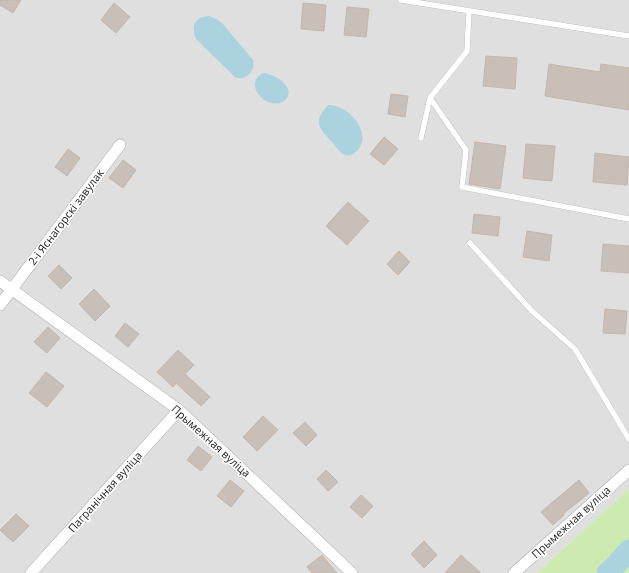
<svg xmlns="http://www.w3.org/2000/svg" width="629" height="573" viewBox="0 0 629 573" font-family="'Open Sans',sans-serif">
<rect width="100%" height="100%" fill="#f2efe9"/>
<path fill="#e0dfdf" d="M 0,0 L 629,0 L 629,489 L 537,573 L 0,573 Z"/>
<path fill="#cdebb0" d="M 629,489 L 629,573 L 537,573 Z"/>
<path fill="#aad3df" d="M 209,16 L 217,19 L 223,24 L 253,60 C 256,70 246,82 235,77 L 196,39 C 191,26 194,17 209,16 Z
M 263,73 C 274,73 299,89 284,101 C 269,112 241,85 263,73 Z
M 328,105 C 350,104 377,138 353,154 C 343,160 337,147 331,141 C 318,127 313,122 328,105 Z"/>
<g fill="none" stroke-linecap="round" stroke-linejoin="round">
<path stroke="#aad3df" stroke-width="21" d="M 607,573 L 616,565 L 629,550"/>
</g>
<path fill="#c7bfb8" stroke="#c4b6ab" d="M 0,0 L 21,0 L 13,13 L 0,5 Z
M 114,3 L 130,17 L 116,33 L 101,20 Z
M 303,3 L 326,5 L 324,31 L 301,29 Z
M 347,7 L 369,9 L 366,37 L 344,35 Z
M 486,56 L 517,58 L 515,89 L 483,86 Z
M 549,64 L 600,72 L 601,64 L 629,68 L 629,110 L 545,96 Z
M 391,94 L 408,96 L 405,117 L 388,114 Z
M 384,137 L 398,149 L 384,165 L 370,154 Z
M 475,142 L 506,146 L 500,189 L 469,184 Z
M 526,144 L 555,146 L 552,181 L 523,178 Z
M 68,149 L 80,158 L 67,176 L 55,167 Z
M 595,153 L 629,157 L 627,185 L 593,182 Z
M 123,160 L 136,170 L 123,188 L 109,178 Z
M 348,202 L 369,221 L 347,245 L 326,226 Z
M 474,214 L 500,217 L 498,236 L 472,233 Z
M 527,231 L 552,235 L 549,261 L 523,257 Z
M 603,244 L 629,246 L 629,273 L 601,271 Z
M 399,251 L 410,262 L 398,275 L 387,264 Z
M 59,265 L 72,278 L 61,289 L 48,276 Z
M 94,289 L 110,306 L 95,321 L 79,304 Z
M 605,309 L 627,311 L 625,334 L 603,333 Z
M 125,323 L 139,334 L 128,347 L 115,336 Z
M 48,327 L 60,338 L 47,353 L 34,342 Z
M 178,350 L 194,365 L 185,374 L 210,397 L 201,406 L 176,383 L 173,387 L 157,372 Z
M 46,372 L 64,386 L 47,407 L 29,393 Z
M 263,416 L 278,430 L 257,451 L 243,437 Z
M 305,422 L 317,435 L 306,446 L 293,433 Z
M 198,446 L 212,457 L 201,471 L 187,460 Z
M 326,470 L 338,482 L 328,491 L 317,479 Z
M 230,480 L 244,491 L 231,507 L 217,496 Z
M 579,480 L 589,493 L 563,514 L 564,515 L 553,525 L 541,512 Z
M 361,495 L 373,506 L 362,518 L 350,507 Z
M 16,514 L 29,526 L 13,542 L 0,530 Z
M 424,541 L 437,555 L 424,568 L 411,554 Z
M 322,555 L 337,573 L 312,573 L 307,567 Z
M 461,555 L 481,573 L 445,573 Z"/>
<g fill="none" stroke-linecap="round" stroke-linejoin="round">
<defs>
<path id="lane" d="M 401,0 L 629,36
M 430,98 L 466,150 L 462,187 L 629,219
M 421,138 L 430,98 L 467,51 L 469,11
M 470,243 L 532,311 L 575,349 L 629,439"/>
<path id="street" d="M 0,281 L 179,410 L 352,573
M 0,305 L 120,145
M 31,573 L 179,410
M 514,573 L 629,470"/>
</defs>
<use href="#lane" stroke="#a9a9a9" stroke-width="6"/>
<use href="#street" stroke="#a9a9a9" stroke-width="12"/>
<use href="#lane" stroke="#fff" stroke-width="5.5"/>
<use href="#street" stroke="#fff" stroke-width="11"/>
</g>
<g text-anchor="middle" stroke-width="3.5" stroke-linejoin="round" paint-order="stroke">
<g font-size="11" fill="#222" stroke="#fff">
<text transform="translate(66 217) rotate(-53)" y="4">2-і Яснагорскі завулак</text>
<text transform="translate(211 441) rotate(42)" y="4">Прымежная вуліца</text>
<text transform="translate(105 492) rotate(-48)" y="4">Пагранічная вуліца</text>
<text transform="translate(571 522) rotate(-42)" y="4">Прымежная вуліца</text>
</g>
</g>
</svg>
